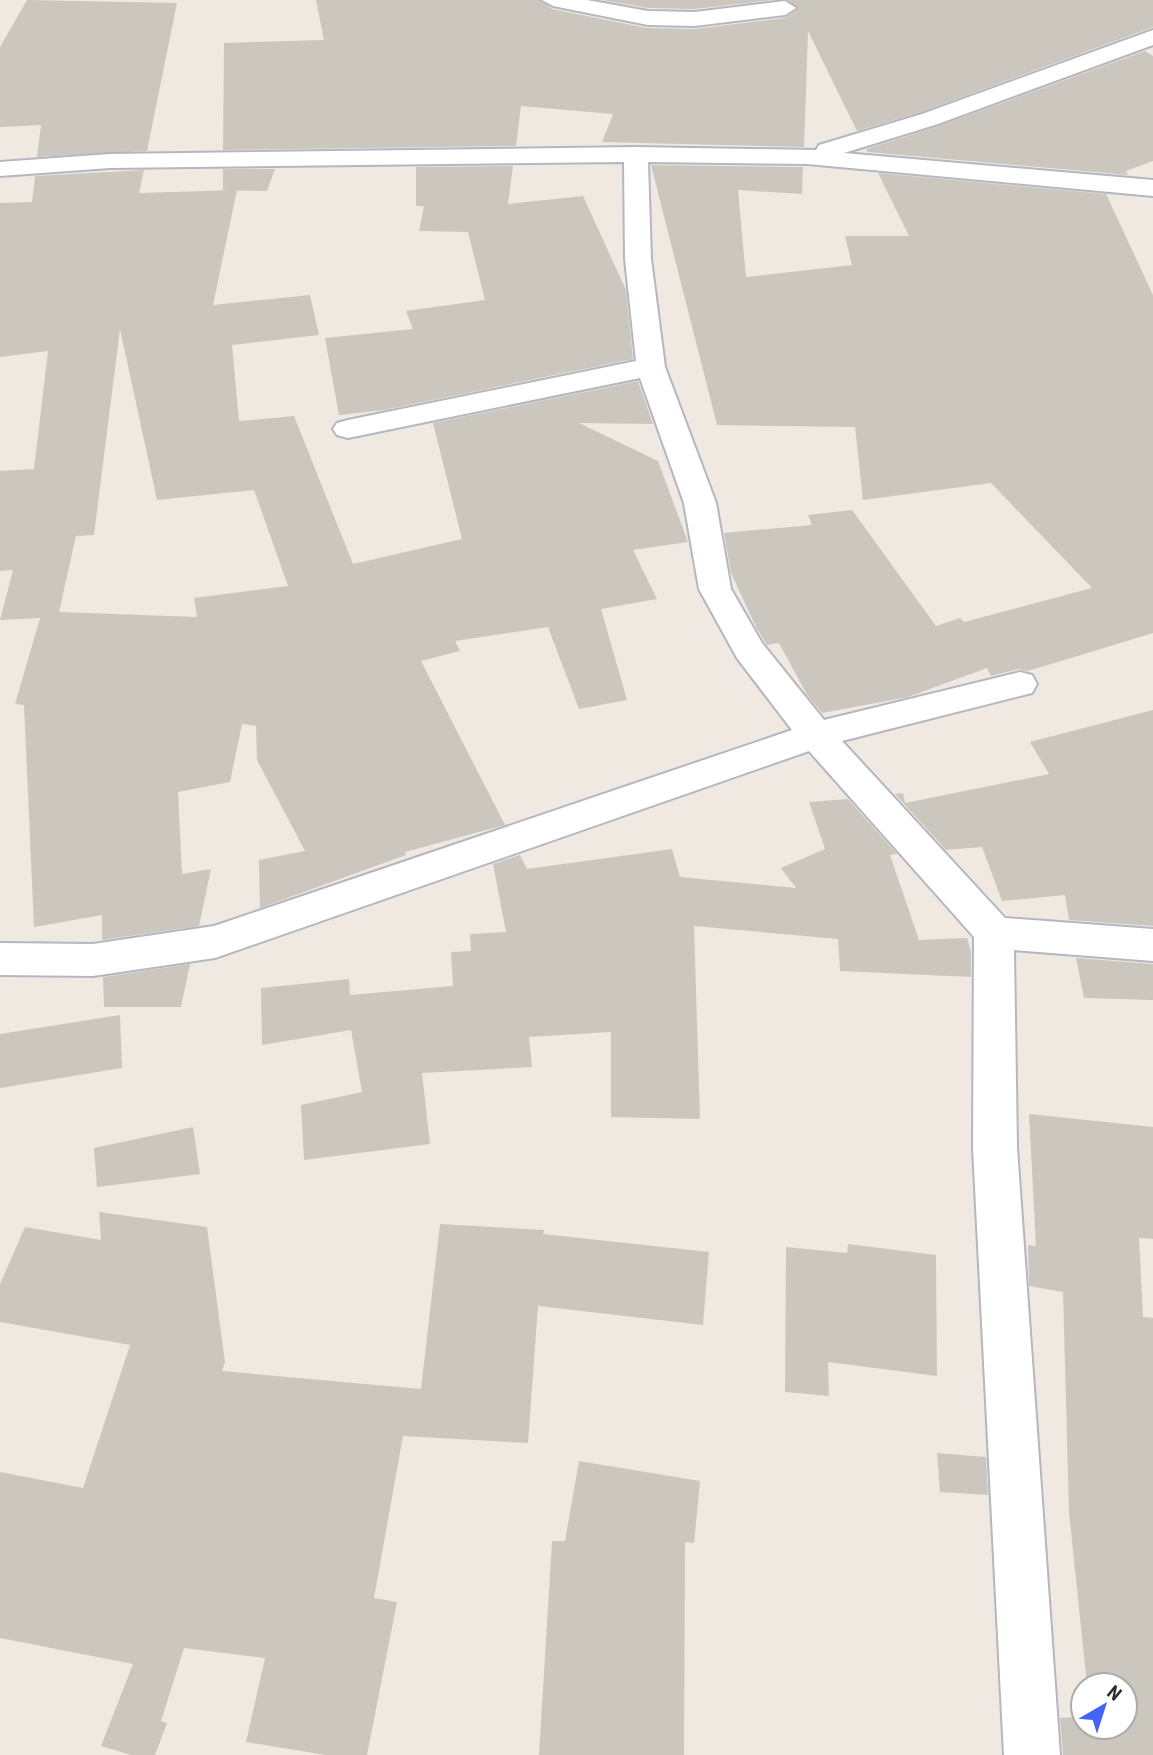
<svg xmlns="http://www.w3.org/2000/svg" width="1153" height="1755" viewBox="0 0 1153 1755" font-family="'Roboto Condensed',sans-serif">
<rect width="100%" height="100%" fill="#efe9e1"/>
<path fill="#cbc7bf" fill-rule="evenodd" d="M 27,0 L 177,3 L 147,151 L 37,157 L 41,125 L 0,127 L 0,47 Z
M 316,0 L 540,0 L 552,9 L 647,28 L 695,29 L 785,18 L 798,9 L 788,0 L 1153,0 L 1153,27 L 921,112 L 857,131 L 808,31 L 804,147 L 602,142 L 613,114 L 521,106 L 516,146 L 223,150 L 224,43 L 324,40 Z
M 602,0 L 772,0 L 695,9 L 648,8 Z
M 1145,51 L 1153,56 L 1153,161 L 1126,171 L 1128,175 L 868,152 L 866,149 L 939,126 Z
M 651,165 L 803,167 L 802,194 L 738,190 L 746,277 L 852,265 L 845,236 L 909,236 L 878,173 L 1106,194 L 1153,295 L 1153,633 L 1028,671 L 1019,669 L 991,676 L 987,668 L 908,697 L 822,713 L 807,695 L 779,643 L 767,645 L 756,627 L 731,573 L 724,533 L 812,525 L 808,515 L 852,510 L 936,626 L 960,618 L 964,622 L 1092,588 L 991,483 L 863,500 L 855,427 L 717,425 Z
M 513,166 L 508,204 L 583,196 L 626,290 L 633,359 L 384,410 L 339,415 L 325,338 L 413,329 L 406,311 L 485,300 L 468,232 L 419,231 L 424,206 L 416,206 L 416,167 Z
M 223,169 L 275,169 L 267,191 L 223,190 Z
M 144,170 L 139,193 L 237,190 L 213,305 L 310,295 L 319,335 L 232,345 L 239,421 L 294,416 L 353,564 L 462,539 L 433,423 L 638,381 L 653,424 L 579,423 L 658,461 L 688,542 L 633,550 L 657,599 L 601,609 L 627,700 L 579,709 L 548,627 L 455,641 L 460,651 L 421,661 L 505,825 L 405,852 L 406,855 L 260,908 L 259,860 L 305,851 L 257,760 L 256,726 L 242,724 L 230,782 L 178,792 L 182,874 L 211,869 L 199,926 L 102,940 L 102,915 L 34,927 L 24,705 L 15,704 L 40,618 L 0,620 L 13,570 L 0,571 L 0,471 L 34,469 L 48,351 L 0,357 L 0,203 L 32,202 L 35,176 ZM 120,329 L 157,500 L 254,490 L 288,586 L 194,598 L 197,617 L 59,612 L 76,536 L 94,535 Z
M 1153,710 L 1153,926 L 1069,920 L 1065,895 L 1002,901 L 982,847 L 946,850 L 895,794 L 903,793 L 905,803 L 1049,774 L 1030,742 Z
M 848,799 L 897,854 L 890,855 L 919,940 L 967,938 L 971,952 L 971,977 L 840,971 L 838,939 L 694,926 L 700,1119 L 611,1117 L 611,1032 L 529,1037 L 532,1067 L 422,1073 L 430,1144 L 304,1160 L 301,1105 L 362,1092 L 351,1030 L 262,1045 L 261,988 L 349,979 L 350,995 L 453,986 L 451,952 L 471,951 L 470,934 L 506,932 L 493,864 L 520,855 L 527,869 L 672,849 L 680,877 L 796,888 L 781,868 L 825,849 L 809,802 Z
M 1076,958 L 1153,964 L 1153,1000 L 1084,998 Z
M 190,964 L 181,1007 L 104,1007 L 103,977 Z
M 120,1015 L 122,1068 L 0,1088 L 0,1034 Z
M 1029,1114 L 1153,1127 L 1153,1239 L 1139,1238 L 1143,1317 L 1153,1318 L 1153,1755 L 1063,1755 L 1060,1718 L 1074,1717 L 1074,1700 L 1083,1701 L 1083,1727 L 1125,1727 L 1125,1685 L 1087,1685 L 1069,1512 L 1063,1292 L 1029,1286 L 1028,1245 L 1036,1246 Z
M 193,1127 L 200,1174 L 97,1187 L 94,1148 Z
M 99,1212 L 207,1227 L 225,1362 L 222,1371 L 421,1389 L 440,1224 L 544,1230 L 543,1234 L 709,1252 L 703,1325 L 538,1306 L 528,1443 L 403,1436 L 374,1598 L 397,1602 L 367,1755 L 325,1755 L 246,1742 L 265,1658 L 184,1648 L 161,1721 L 167,1723 L 155,1755 L 131,1755 L 101,1746 L 133,1664 L 0,1638 L 0,1472 L 83,1488 L 130,1345 L 0,1322 L 0,1284 L 25,1227 L 101,1240 Z
M 848,1244 L 936,1255 L 937,1376 L 828,1362 L 829,1396 L 785,1392 L 786,1247 L 847,1253 Z
M 937,1453 L 986,1457 L 988,1495 L 940,1492 Z
M 579,1461 L 700,1481 L 694,1543 L 685,1542 L 684,1755 L 539,1755 L 552,1541 L 565,1541 Z"/>
<g fill="none" stroke-linecap="round" stroke-linejoin="round">
<defs>
<path id="minor" d="M 542,0 L 587,0 L 648,11 L 695,12 L 785,1 L 796,8 L 785,15 L 695,26 L 648,25 L 553,6 Z
M 1153,30 L 1153,45 L 938,124 L 844,153 L 1153,180 L 1153,196 L 807,164 L 648,162 L 651,259 L 665,367 L 716,503 L 731,589 L 762,643 L 824,720 L 1020,672 L 1032,675 L 1037,684 L 1032,693 L 842,741 L 1005,918 L 1153,929 L 1153,961 L 1014,950 L 1017,1148 L 1060,1755 L 1004,1755 L 973,1148 L 974,937 L 809,751 L 215,958 L 93,976 L 0,975 L 0,943 L 93,944 L 214,926 L 792,730 L 737,658 L 699,589 L 684,503 L 640,378 L 348,438 L 337,435 L 333,429 L 337,423 L 348,420 L 636,361 L 625,259 L 624,162 L 110,168 L 0,176 L 0,162 L 110,154 L 636,147 L 816,150 L 819,145 L 922,114 Z"/>
</defs>
<use href="#minor" stroke="#b4b7c1" stroke-width="4"/>
<use href="#minor" fill="#fff" fill-rule="evenodd"/>
</g>
<g transform="translate(1104 1706) rotate(39)"><circle r="33" fill="#ffffff" stroke="#ababab" stroke-width="2"/>
<path d="M0-5L12 26L0 18L-12 26Z" fill="#4264fb"/>
<text y="-10" font-size="19" font-weight="bold" text-anchor="middle" fill="#2e2e2e">N</text>
</g>
</svg>
